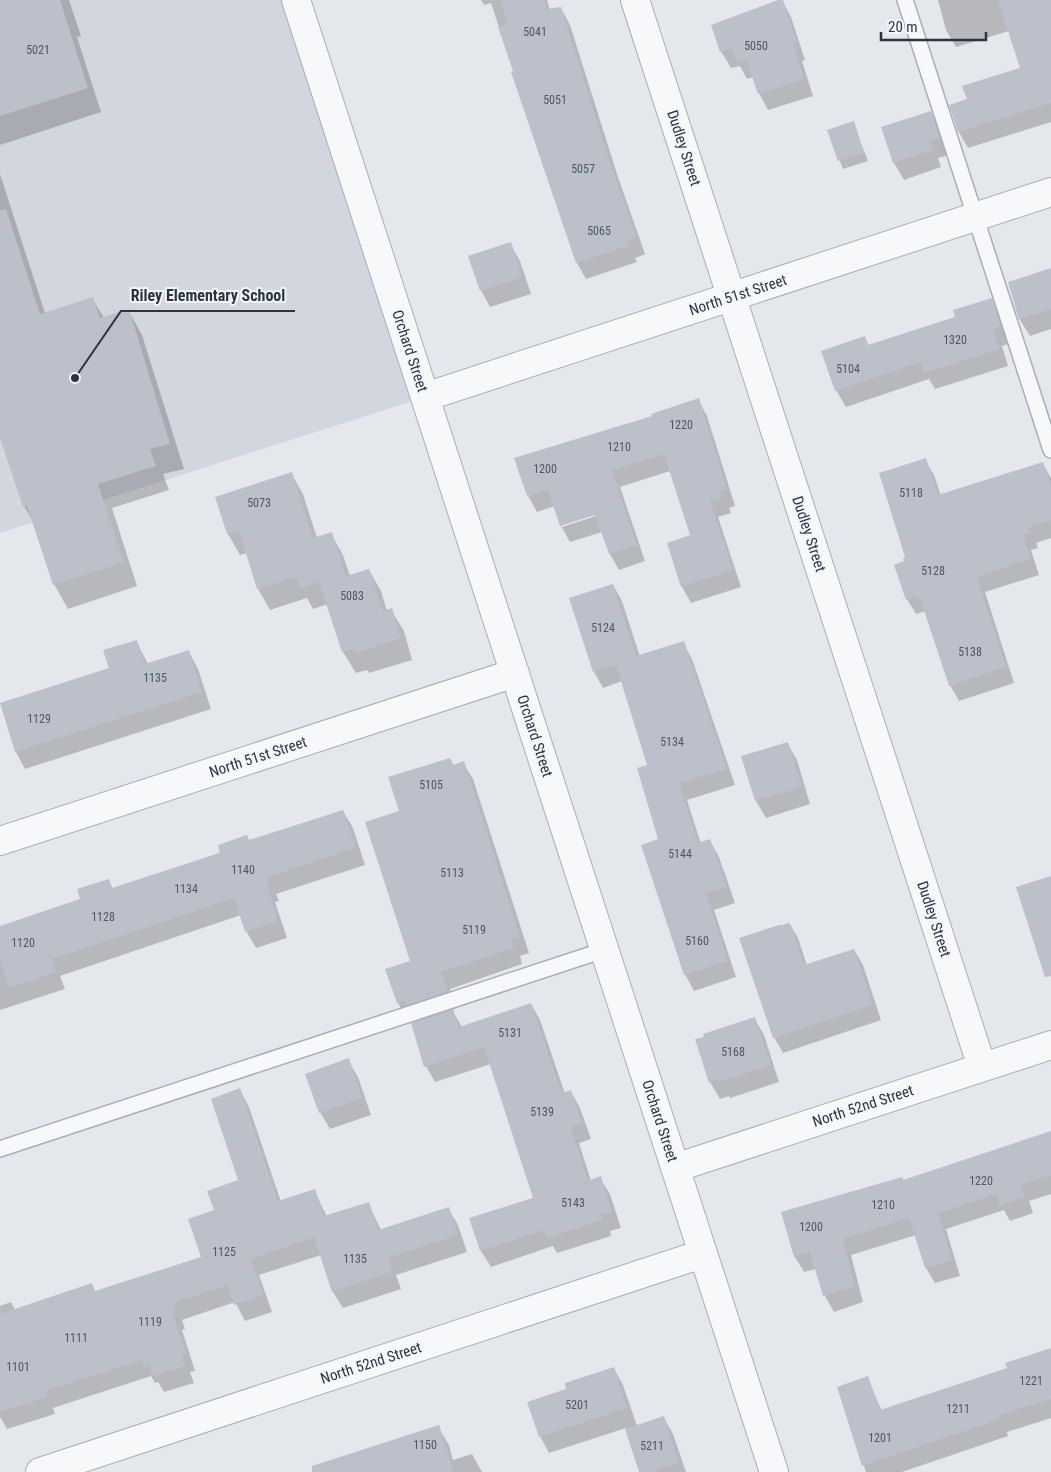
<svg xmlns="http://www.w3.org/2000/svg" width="1051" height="1472" viewBox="0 0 1051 1472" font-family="'Roboto Condensed',sans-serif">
<rect width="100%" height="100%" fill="#e4e7ec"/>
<path fill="#d2d6de" d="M 0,0 L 296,0 L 425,397 L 0,533 Z"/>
<path fill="#0003" fill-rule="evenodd" d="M 0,0 L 69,0 L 81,36 L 77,37 L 101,112 L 0,145 Z
M 481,0 L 547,0 L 550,10 L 561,8 L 570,25 L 618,177 L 645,254 L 635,258 L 637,262 L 586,279 L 577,263 L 491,3 L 484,5 Z
M 782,0 L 791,17 L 805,60 L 802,61 L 813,96 L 768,110 L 759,93 L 754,77 L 747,79 L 740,66 L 731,68 L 721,51 Z
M 938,0 L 1051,0 L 1051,122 L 968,148 L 959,132 L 951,106 L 968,100 L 1022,69 L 1009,31 L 956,47 L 946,30 Z
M 931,112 L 940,129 L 949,155 L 938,158 L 941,167 L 904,180 L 894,163 L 883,128 Z
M 853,123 L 868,161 L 843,169 L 828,131 Z
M 0,174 L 45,313 L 92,298 L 104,318 L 128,310 L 142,335 L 184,469 L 163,474 L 169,490 L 112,508 L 137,586 L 68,609 L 54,584 L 34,523 L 24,506 L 0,434 Z
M 510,244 L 520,261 L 531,294 L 490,307 L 481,290 Z
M 1051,271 L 1051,329 L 1030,336 L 1020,320 Z
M 991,299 L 1001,316 L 1010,343 L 1002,346 L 1008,366 L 935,389 L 929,379 L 846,407 L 836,390 L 864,337 L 869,346 L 957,318 Z
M 698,400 L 707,416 L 735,506 L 729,508 L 731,513 L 718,517 L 741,587 L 691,603 L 682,587 L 668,544 L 692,536 L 670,471 L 620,487 L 645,561 L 619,570 L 610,554 L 602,532 L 570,542 L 561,526 L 555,506 L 537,512 L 528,496 L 654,417 ZM 601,512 L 602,514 L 562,527 L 562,524 Z
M 925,460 L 934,475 L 941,496 L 1043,464 L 1051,478 L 1051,538 L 1036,543 L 1038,548 L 1031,550 L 1039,575 L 985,592 L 1014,683 L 959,701 L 950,685 L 926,611 L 916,614 L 907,599 L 906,562 Z
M 291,473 L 303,494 L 317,538 L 331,534 L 343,555 L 350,576 L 369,570 L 381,591 L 387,611 L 391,610 L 404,631 L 412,660 L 369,673 L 367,670 L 356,673 L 343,652 L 328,604 L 313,609 L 307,598 L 270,610 L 258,589 L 247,553 L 240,555 L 228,534 L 216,497 Z
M 613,585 L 622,601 L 640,657 L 683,643 L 692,659 L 735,785 L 687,800 L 701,844 L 710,841 L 719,857 L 735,903 L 714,910 L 736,977 L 694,991 L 685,974 L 660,840 L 649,765 L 622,681 L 603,688 L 594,672 Z
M 136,641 L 148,664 L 189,652 L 198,669 L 211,709 L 25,769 L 16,752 L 1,704 L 110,668 Z
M 787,743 L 797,760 L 810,804 L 766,818 L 756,801 L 743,757 Z
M 450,759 L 454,766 L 463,763 L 473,779 L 529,953 L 520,956 L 522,964 L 450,989 L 456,1008 L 452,1010 L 462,1027 L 531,1004 L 540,1020 L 565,1094 L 571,1092 L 580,1108 L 591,1139 L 579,1143 L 591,1181 L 600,1178 L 610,1194 L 621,1228 L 610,1231 L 611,1236 L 557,1253 L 553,1246 L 491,1267 L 481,1251 L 471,1219 L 534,1198 L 491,1064 L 435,1082 L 426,1066 L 417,1023 L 414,1017 L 407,1019 L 398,1003 L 387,970 L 411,962 L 401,812 Z
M 343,811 L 353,828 L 365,865 L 276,894 L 279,901 L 275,902 L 287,938 L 256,948 L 246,931 L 241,915 L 60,976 L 65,989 L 0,1010 L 0,927 L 82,900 L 108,881 L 113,889 Z
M 789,923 L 798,938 L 807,966 L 854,950 L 863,965 L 881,1020 L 783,1053 L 774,1037 L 741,939 Z
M 754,1018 L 764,1035 L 779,1082 L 730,1098 L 729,1096 L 720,1099 L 710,1082 Z
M 348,1060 L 358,1077 L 371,1115 L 330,1129 L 320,1112 Z
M 240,1090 L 249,1107 L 281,1202 L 314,1190 L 327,1217 L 368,1203 L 381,1230 L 448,1208 L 458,1225 L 467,1252 L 396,1275 L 401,1289 L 343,1308 L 333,1292 L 321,1255 L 259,1275 L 272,1312 L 245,1321 L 235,1302 L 182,1320 L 185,1329 L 182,1330 L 195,1371 L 190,1372 L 194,1383 L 164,1392 L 158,1382 L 155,1383 L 151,1376 L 53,1408 L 55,1414 L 7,1429 L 0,1417 L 0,1306 L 11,1302 L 15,1310 L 91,1285 L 96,1292 L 202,1258 L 216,1211 L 239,1181 Z
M 1051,1133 L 1051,1194 L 1029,1201 L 1033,1213 L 1010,1221 L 1004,1210 L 946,1229 L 960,1276 L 935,1283 L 926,1268 L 916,1235 L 851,1255 L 863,1302 L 834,1312 L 825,1296 L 816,1269 L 804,1272 L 795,1257 L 782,1213 L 903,1181 Z
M 1051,1354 L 1051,1418 L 1007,1432 L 1008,1436 L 902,1472 L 866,1472 L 839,1388 L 867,1378 L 882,1411 Z
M 614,1369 L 623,1385 L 637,1426 L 664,1418 L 673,1434 L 686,1472 L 640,1472 L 626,1428 L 549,1453 L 540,1436 L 568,1390 Z
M 438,1427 L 449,1445 L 453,1460 L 472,1454 L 482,1472 L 331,1472 Z"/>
<path fill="#bbc0ca" d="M 0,0 L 60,0 L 88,88 L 0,116 Z
M 500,0 L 544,0 L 547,9 L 561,7 L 609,160 L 637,238 L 627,241 L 628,246 L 576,263 L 511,72 L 513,71 L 498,27 L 508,24 Z
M 778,0 L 783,0 L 797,43 L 793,44 L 804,79 L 758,94 L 746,59 L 737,63 L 732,48 L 720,52 L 711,25 Z
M 998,0 L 1051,0 L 1051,103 L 958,132 L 949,105 L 967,99 L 962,86 L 1020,68 Z
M 931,111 L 940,138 L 930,141 L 933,150 L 893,163 L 881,127 Z
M 854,121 L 864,153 L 838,161 L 827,130 Z
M 6,209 L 40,314 L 93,297 L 100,318 L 129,309 L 170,444 L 150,449 L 156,466 L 98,484 L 124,562 L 53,585 L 27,506 L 23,507 L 0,438 L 0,210 Z
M 511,242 L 522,277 L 480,291 L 468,256 Z
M 1051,268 L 1051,309 L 1019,320 L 1008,282 Z
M 992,298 L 1001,326 L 993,329 L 1000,349 L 924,373 L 921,362 L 835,391 L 821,351 L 865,336 L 868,345 L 955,317 L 953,310 Z
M 699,398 L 727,489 L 720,492 L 722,497 L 710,501 L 733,570 L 681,587 L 667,543 L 690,535 L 664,454 L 612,470 L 637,545 L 609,554 L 595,515 L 560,526 L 548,490 L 527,496 L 514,458 L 652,416 L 651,414 Z
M 926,458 L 938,495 L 1043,462 L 1051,486 L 1051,520 L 1028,528 L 1030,533 L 1023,535 L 1031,559 L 977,577 L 1006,667 L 949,686 L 920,598 L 918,599 L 916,596 L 906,600 L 894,565 L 904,561 L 903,558 L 905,557 L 879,473 Z
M 292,472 L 313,538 L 332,532 L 346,576 L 369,569 L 383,611 L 392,608 L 401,638 L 356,653 L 355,649 L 342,652 L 319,582 L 300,588 L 296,577 L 257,589 L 239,530 L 227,534 L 215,497 Z
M 613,584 L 636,656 L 684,641 L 727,769 L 679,783 L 698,843 L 710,839 L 727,887 L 706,893 L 728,961 L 684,975 L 641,845 L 658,839 L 637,768 L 647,765 L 616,665 L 593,672 L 569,598 Z
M 137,640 L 145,664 L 189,650 L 202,692 L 15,752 L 0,703 L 109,668 L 103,650 Z
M 788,742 L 802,787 L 755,801 L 741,756 Z
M 450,758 L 453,765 L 464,761 L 520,936 L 511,939 L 514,948 L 441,972 L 448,992 L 406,1006 L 404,1001 L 397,1003 L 385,969 L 410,961 L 365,822 L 399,811 L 388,777 Z
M 343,810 L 356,848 L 268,877 L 270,884 L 267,885 L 278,921 L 245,932 L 234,898 L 52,959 L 56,972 L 9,988 L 0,960 L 0,926 L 80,899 L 77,889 L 109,879 L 112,888 L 220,853 L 218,845 L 247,835 L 249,840 Z
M 1051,876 L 1051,976 L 1045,977 L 1016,887 Z
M 779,925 L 791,925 L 804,965 L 854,949 L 873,1005 L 773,1038 L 739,938 Z
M 531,1003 L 562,1093 L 571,1090 L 582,1123 L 571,1127 L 587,1178 L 590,1180 L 601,1176 L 612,1212 L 601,1215 L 603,1220 L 547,1238 L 544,1230 L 480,1251 L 469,1218 L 533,1198 L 484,1047 L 424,1067 L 411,1023 L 453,1009 L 459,1027 Z
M 755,1017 L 771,1065 L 719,1082 L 718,1079 L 709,1083 L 695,1039 L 704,1037 L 703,1034 Z
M 349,1058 L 362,1098 L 319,1113 L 305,1074 Z
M 240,1088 L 278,1201 L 315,1189 L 324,1216 L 369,1202 L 378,1230 L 449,1207 L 458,1235 L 388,1258 L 392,1272 L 332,1292 L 314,1237 L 251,1259 L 263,1295 L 234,1305 L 228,1285 L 173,1303 L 176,1312 L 173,1314 L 186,1354 L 182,1355 L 185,1366 L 153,1376 L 149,1365 L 144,1367 L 142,1360 L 45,1391 L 47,1397 L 0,1412 L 0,1314 L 92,1283 L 95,1291 L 201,1257 L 188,1219 L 214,1210 L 207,1191 L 238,1180 L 211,1099 Z
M 1051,1131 L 1051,1175 L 1021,1185 L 1025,1197 L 1000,1206 L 996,1194 L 938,1213 L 952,1260 L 925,1268 L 909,1218 L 843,1239 L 855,1286 L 823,1296 L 810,1252 L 794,1257 L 781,1212 L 902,1177 L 903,1180 Z
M 1051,1348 L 1051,1399 L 999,1415 L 1000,1419 L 862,1466 L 837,1387 L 868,1376 L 880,1410 L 1007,1368 L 1005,1363 Z
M 614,1367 L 627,1408 L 539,1437 L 527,1402 L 566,1389 L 565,1383 Z
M 664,1416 L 679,1463 L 651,1472 L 639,1472 L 625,1429 Z
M 439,1425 L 454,1472 L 312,1472 L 312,1466 Z"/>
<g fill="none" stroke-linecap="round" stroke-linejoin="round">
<defs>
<path id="service" d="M 905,0 L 1051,450
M 0,1149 L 604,950"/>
<path id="minor" d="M 296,0 L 774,1472
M 635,0 L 982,1067
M 425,397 L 1051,192
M 0,841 L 515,673
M 675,1168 L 1051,1045
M 40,1472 L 702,1254"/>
</defs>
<use href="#service" stroke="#a9aeb7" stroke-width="18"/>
<use href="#minor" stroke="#a9aeb7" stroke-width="30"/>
<use href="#service" stroke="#f7f8fa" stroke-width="15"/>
<use href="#minor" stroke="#f7f8fa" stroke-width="28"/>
</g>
<g text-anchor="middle" stroke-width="4" stroke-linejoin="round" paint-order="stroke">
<g font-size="12" fill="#4f5766">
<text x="535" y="36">5041</text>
<text x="756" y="50">5050</text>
<text x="38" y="54">5021</text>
<text x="555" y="104">5051</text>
<text x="583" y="173">5057</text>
<text x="599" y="235">5065</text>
<text x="955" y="344">1320</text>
<text x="848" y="373">5104</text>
<text x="681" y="429">1220</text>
<text x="619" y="451">1210</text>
<text x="545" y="473">1200</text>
<text x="911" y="497">5118</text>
<text x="259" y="507">5073</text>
<text x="933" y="575">5128</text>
<text x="352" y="600">5083</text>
<text x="603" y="632">5124</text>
<text x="970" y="656">5138</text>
<text x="155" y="682">1135</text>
<text x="39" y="723">1129</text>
<text x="672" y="746">5134</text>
<text x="431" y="789">5105</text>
<text x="680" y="858">5144</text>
<text x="243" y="874">1140</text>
<text x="452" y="877">5113</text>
<text x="186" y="893">1134</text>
<text x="103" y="921">1128</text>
<text x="474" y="934">5119</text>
<text x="697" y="945">5160</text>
<text x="23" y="947">1120</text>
<text x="510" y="1037">5131</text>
<text x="733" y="1056">5168</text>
<text x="542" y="1116">5139</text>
<text x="981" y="1185">1220</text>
<text x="573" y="1207">5143</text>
<text x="883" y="1209">1210</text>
<text x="811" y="1231">1200</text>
<text x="224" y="1256">1125</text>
<text x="355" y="1263">1135</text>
<text x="150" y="1326">1119</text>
<text x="76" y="1342">1111</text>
<text x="18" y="1371">1101</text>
<text x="1031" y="1385">1221</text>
<text x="577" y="1409">5201</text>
<text x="958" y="1413">1211</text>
<text x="880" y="1442">1201</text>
<text x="425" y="1449">1150</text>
<text x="652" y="1450">5211</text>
</g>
<g font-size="15" fill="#2b3445" stroke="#f4f6f9">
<text transform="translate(684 148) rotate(72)" y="5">Dudley Street</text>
<text transform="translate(738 295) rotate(-18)" y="5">North 51st Street</text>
<text transform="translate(410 351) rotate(72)" y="5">Orchard Street</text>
<text transform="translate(809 534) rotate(72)" y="5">Dudley Street</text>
<text transform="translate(535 736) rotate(72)" y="5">Orchard Street</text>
<text transform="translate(258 757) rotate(-18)" y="5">North 51st Street</text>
<text transform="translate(934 919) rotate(72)" y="5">Dudley Street</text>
<text transform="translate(863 1106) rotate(-18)" y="5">North 52nd Street</text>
<text transform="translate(660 1121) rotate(72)" y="5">Orchard Street</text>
<text transform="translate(371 1363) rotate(-18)" y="5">North 52nd Street</text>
</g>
</g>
<path fill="none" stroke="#2b3445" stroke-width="2" d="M75 378L121 311H295"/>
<circle fill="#2b3445" stroke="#f4f6f9" stroke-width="2" cx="75" cy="378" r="5"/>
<g font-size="16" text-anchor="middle" font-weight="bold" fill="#2b3445" stroke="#f4f6f9" stroke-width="4" stroke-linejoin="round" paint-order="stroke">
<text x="208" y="301">Riley Elementary School</text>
</g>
<path d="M881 32v8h105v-8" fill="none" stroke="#2b3445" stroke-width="2.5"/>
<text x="888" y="32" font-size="15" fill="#2b3445" stroke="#f4f6f9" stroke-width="4" paint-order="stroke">20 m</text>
</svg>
